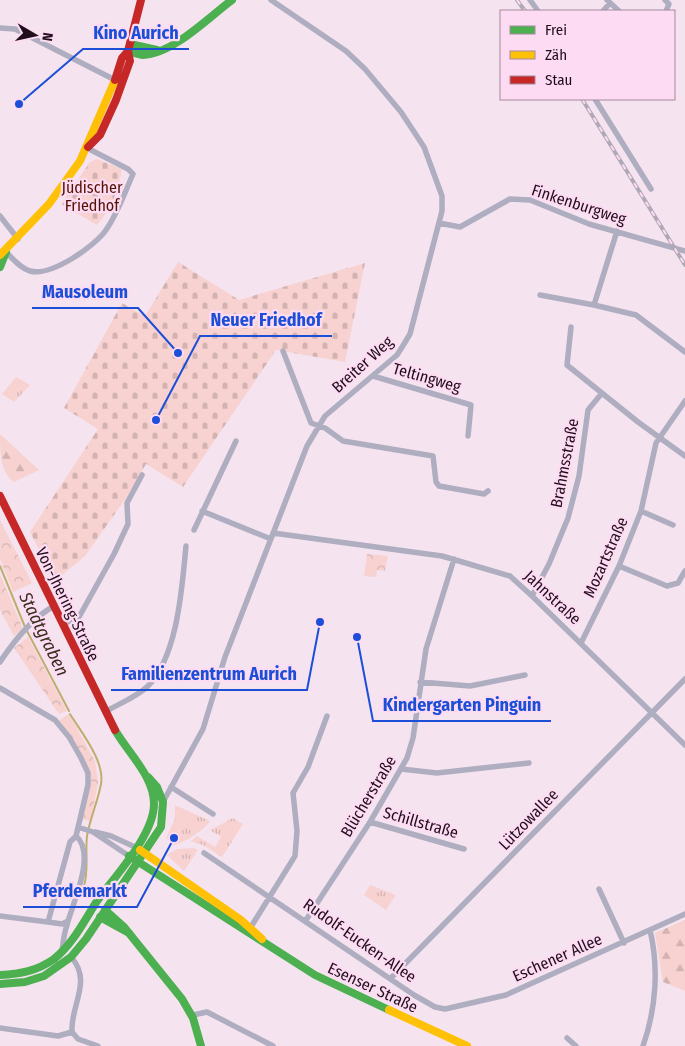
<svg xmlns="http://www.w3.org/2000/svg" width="685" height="1046" viewBox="0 0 685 1046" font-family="'Fira Sans Condensed',sans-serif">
<defs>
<pattern id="grass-tufts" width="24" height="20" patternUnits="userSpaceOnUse" patternTransform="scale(1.25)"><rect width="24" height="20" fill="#f7d2d0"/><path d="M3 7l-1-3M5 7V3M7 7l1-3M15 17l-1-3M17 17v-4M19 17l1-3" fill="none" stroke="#d3b3b2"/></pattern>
<pattern id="forest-firs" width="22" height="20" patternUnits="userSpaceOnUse" patternTransform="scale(1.25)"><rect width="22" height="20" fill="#f7d2d0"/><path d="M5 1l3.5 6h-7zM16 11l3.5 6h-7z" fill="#d3b3b2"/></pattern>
<pattern id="cemetery-stones" width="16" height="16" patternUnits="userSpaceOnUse" patternTransform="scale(1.25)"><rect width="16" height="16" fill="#f7d2d0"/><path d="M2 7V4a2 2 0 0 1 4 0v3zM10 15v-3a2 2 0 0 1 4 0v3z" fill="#d3b3b2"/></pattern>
<pattern id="park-crowns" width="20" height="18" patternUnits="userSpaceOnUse" patternTransform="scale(1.25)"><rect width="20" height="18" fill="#f7d2d0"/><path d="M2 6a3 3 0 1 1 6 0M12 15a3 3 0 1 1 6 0" fill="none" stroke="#d3b3b2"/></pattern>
</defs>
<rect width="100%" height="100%" fill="#f5e4f0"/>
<path fill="url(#grass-tufts)" d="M 16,377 L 30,385 L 14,402 L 2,394 Z
M 175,805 L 210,821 C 205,830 185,842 175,845 L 166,838 L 175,819 Z
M 233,818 L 243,824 L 222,857 L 203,845 L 191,841 L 197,836 L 215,847 L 221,837 L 210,830 Z
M 194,848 L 198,850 L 184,871 L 167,855 L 177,849 Z
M 370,885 L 396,895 L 386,910 L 364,895 Z"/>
<path fill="url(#forest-firs)" d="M 0,434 L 39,470 L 14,482 C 0,472 0,452 0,434 Z
M 685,920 L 685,991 L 663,982 L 655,933 Z"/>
<path fill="url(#cemetery-stones)" d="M 97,159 L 122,169 C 118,190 112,209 97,225 L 61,204 L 90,162 Z
M 178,262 L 239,300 L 365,263 L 345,362 L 276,350 L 183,487 L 146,464 L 126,498 L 85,556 L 55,581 L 30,532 L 98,429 L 64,408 L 122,303 L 145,316 Z"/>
<path fill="url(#park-crowns)" d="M 0,520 L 32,583 L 13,592 L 0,559 Z
M 367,554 L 388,556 L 385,571 L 377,570 L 376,577 L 364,576 Z
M 0,574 L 23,629 L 14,636 L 0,610 Z
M 28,637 L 67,711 L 59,714 L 14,648 Z
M 69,714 L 95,761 L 98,782 L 91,821 L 81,819 L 91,782 L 89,771 L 58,721 Z"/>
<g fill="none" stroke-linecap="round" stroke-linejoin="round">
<path stroke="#c0ad6f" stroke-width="2" d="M 0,566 L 25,627
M 27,631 L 69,711
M 70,714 C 81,732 105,761 101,784 C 98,801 90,818 87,836 C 85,853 89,869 84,886"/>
<path stroke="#afadc0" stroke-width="5.5" d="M 530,0 L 538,11
M 607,0 L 619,11
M 665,0 L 669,4 L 666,11
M 603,11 L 610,3
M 0,28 L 15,29 L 115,80
M 595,99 L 651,189
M 0,216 L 18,239
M 439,223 L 460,227 L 510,199 L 530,200 L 589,224 L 685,251
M 617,231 L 594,305 L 636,315 L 685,352
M 6,252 C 13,259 20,268 30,271 C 51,277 95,246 106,230 C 118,213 125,192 133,174 L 128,169 L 87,148
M 540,295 L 594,305
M 571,327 L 567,365 L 638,422 L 685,456
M 283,351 L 311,423 L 325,428 L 343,441 L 433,456 L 436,482 L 439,486 L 484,494 L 488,491
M 373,376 L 471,405 L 468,436
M 202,511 L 271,539
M 641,511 L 673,525
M 194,530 L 236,441
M 273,533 L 442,556 L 510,576 L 532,596 L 685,745
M 619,566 L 667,586 L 678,583 L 685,571
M 532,596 L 549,564 L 568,518 L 579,476 L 588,410 L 602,393
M 63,624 L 79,617 L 114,554 L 128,524 L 127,503 L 142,475
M 581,643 L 619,566 L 641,511 L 656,443 L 685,401
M 0,662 C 14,641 32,618 54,606
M 420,682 L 470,686 L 525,675
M 0,688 L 55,720 L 69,737 L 81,758 L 88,773 L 88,785 L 76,836 L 70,842 L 48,922 L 62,924 L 68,921
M 105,712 C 118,704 137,697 148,686 C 178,655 182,587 186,546
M 401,769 L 437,773 L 529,763
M 171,787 L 213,814
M 163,802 L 203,729 L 225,657 L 307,446 L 325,416 L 397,355 L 404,344 L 410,334 L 442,211 L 442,196 L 424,147 L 401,112 L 365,69 L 346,51 L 271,0
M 370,822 L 464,849
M 78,827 L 93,832 L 129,856
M 95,832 L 111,836 L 135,847
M 204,853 L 414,995 L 435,1007 L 445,1009 L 506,995 L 685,914
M 599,889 L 624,943
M 0,916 L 48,922
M 306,920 L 370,822 L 407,758 L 413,738 L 426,649 L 454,559
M 249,930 L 295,856 L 297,831 L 293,793 L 308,767 L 327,716
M 62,951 C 63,943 64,933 67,925 C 72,904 97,854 76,836
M 71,957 C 93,981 70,1006 72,1032 L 78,1039 L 98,1046
M 391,978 L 685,679
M 193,1015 L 207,1012 L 273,1046
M 0,1028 L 58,1036 L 72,1032
M 567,1038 L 576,1046
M 643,1046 C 656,1009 659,968 650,930"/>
<path stroke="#4caf50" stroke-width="8" d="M 130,44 L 157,50
M 128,51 C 133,52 138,55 143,55 C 173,54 209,17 232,0
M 0,267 L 6,252
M 129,856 L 315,975 L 389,1010
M 105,910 L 124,927 L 182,999 L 193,1018 L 201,1046
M 100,917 L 129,933
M 0,975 C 20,974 37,971 54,959 C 73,944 84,921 97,901 C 115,876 154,835 154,804 C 154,776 128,753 115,730
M 0,984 L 25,982 L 44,976 L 71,957 L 86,939 L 161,827 L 163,802 L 157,787 L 148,777"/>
<path stroke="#ffc107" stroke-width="8" d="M 0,255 L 49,204 L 80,161 L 115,80
M 140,850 L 241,920 L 262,939
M 389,1010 L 467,1046"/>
<path stroke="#c62828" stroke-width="8" d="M 115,80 L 122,58 L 128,51 L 141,0
M 88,147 L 100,135 L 116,100 L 130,61 L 128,51
M 0,496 L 115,730"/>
<defs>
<path id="rail" d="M 517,0 L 525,11
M 582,99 L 685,265"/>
</defs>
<use href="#rail" stroke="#b1a8b6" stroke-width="4"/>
<use href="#rail" stroke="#fddcf3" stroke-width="2" stroke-dasharray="5.5" stroke-linecap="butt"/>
</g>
<g text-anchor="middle" stroke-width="4.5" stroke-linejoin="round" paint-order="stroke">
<g font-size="16" fill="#541000" stroke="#fddcf3">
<text x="92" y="193">Jüdischer<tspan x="92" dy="18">Friedhof</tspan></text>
</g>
<g font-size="16" fill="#210e1c" stroke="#fddcf3">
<text transform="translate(579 204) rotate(18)" y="6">Finkenburgweg</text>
<text transform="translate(362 364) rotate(-42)" y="6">Breiter Weg</text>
<text transform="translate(427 377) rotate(16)" y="6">Teltingweg</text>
<text transform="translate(564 463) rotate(-79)" y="6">Brahmsstraße</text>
<text transform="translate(605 557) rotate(-66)" y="6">Mozartstraße</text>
<text transform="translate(553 597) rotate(43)" y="6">Jahnstraße</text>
<text transform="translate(68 604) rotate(64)" y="6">Von-Jhering-Straße</text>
<text transform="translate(368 796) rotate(-59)" y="6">Blücherstraße</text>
<text transform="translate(528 819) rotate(-46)" y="6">Lützowallee</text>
<text transform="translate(421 822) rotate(16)" y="6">Schillstraße</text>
<text transform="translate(360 940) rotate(35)" y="6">Rudolf-Eucken-Allee</text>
<text transform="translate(557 957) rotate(-24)" y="6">Eschener Allee</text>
<text transform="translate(373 987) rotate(25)" y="6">Esenser Straße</text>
</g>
<g font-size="18" font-style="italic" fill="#35301c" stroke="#fddcf3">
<text transform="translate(44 634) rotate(64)" y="6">Stadtgraben</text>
</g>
</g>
<path fill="none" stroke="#1d4ed8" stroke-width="2" d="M19 104L83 49H189M178 353L138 308H32M156 420L200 336H332M320 622L307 690H111M357 637L373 721H551M174 838L137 907H23"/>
<g fill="#1d4ed8" stroke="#fddcf3" stroke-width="2">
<circle cx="19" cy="104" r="5"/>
<circle cx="178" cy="353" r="5"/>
<circle cx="156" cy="420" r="5"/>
<circle cx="320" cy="622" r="5"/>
<circle cx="357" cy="637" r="5"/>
<circle cx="174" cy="838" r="5"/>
</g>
<g font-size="18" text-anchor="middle" font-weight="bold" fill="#1d4ed8" stroke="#fddcf3" stroke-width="4.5" stroke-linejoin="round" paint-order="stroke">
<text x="136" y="39">Kino Aurich</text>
<text x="85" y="298">Mausoleum</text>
<text x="266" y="326">Neuer Friedhof</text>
<text x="209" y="680">Familienzentrum Aurich</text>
<text x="462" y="711">Kindergarten Pinguin</text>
<text x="80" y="897">Pferdemarkt</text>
</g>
<rect x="500" y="10" width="175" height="90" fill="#fddcf3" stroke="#a58a9d"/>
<rect x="510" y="26" width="25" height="8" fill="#4caf50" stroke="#a58a9d"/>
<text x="545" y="35" font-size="15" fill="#210e1c">Frei</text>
<rect x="510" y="51" width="25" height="8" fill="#ffc107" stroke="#a58a9d"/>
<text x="545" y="60" font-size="15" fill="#210e1c">Zäh</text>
<rect x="510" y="76" width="25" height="8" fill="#c62828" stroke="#a58a9d"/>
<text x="545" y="85" font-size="15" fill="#210e1c">Stau</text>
<g transform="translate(35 35) rotate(99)" stroke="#fddcf3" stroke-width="4" paint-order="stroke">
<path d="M0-4L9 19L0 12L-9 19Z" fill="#210e1c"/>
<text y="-8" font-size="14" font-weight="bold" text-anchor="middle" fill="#210e1c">N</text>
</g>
</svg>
